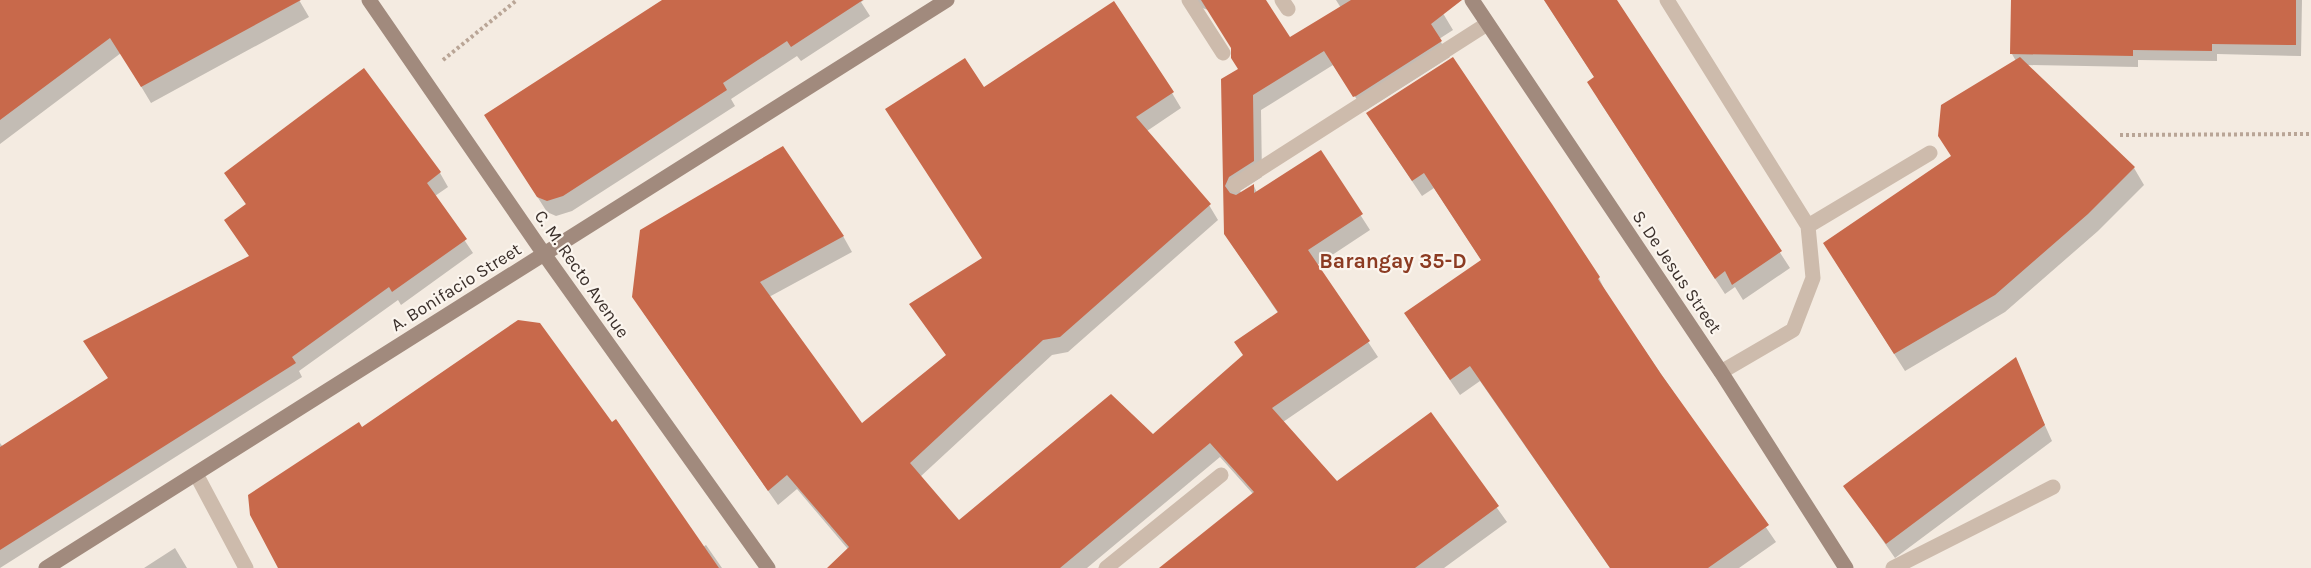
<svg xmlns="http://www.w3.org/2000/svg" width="2311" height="568" viewBox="0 0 2311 568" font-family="Karla,sans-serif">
<rect width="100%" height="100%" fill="#f4ebe1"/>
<path fill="#0003" d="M 0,0 L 299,0 L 309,17 L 151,103 L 121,53 L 0,144 Z
M 665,0 L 864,0 L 861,2 L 870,16 L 801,61 L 797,56 L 731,99 L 735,106 L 572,211 L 556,216 L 547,212 L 495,130 Z
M 1193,0 L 1264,0 L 1290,39 L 1341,8 L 1336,0 L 1434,0 L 1444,15 L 1453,30 L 1439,39 L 1450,57 L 1365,111 L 1333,65 L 1261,110 L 1262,177 L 1240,191 L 1242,193 L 1254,186 L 1257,193 L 1320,152 L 1370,230 L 1317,265 L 1378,357 L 1283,422 L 1337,483 L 1430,414 L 1507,522 L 1444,568 L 1162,568 L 1253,494 L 1220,457 L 1087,568 L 864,568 L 797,489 L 778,505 L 643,312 L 843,236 L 852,252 L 769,297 L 861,425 L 947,356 L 911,305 L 983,259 L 983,89 L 1172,93 L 1181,108 L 1147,131 L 1209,205 L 1218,220 L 1068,352 L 1052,355 L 920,477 L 959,522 L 1153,436 L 1244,356 L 1278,313 L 1225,234 L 1223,80 L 1240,69 L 1233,49 L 1208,10 L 1197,6 Z
M 1544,0 L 1616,0 L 1790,268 L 1743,300 L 1735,287 L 1725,294 L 1598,99 L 1595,78 Z
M 2013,0 L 2302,0 L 2301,56 L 2217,54 L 2217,61 L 2138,60 L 2138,67 L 2026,65 L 2134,168 L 2144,185 L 2098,231 L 2005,312 L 1905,371 L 1835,261 L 1952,157 L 2016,61 L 2012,54 Z
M 364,70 L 440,173 L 448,187 L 435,196 L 473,253 L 401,305 L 398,300 L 299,371 L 302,377 L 0,568 L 0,443 L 3,447 L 109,379 L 250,257 L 247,206 L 226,174 Z
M 1377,129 L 1551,205 L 1599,278 L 1607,295 L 1776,542 L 1739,568 L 1610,568 L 1480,381 L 1460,395 L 1415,329 L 1482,261 L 1434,188 L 1422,196 Z
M 2015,359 L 2052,441 L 1895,558 L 1845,486 Z
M 361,429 L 703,547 L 706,545 L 722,568 L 280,568 Z
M 175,548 L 187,568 L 144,568 Z"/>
<path fill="#c8694b" d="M 0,0 L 301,0 L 141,87 L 110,38 L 0,120 Z
M 662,0 L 863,0 L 791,47 L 787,41 L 723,83 L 727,90 L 563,196 L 547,201 L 537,197 L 484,115 Z
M 1201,0 L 1266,0 L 1290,37 L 1351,0 L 1462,0 L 1431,24 L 1442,41 L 1356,96 L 1353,97 L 1324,51 L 1253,95 L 1254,161 L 1229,177 L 1225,186 L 1230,193 L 1236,195 L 1254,184 L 1254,193 L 1321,150 L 1363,214 L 1308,250 L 1370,341 L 1272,408 L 1337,481 L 1431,412 L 1499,506 L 1415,568 L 1159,568 L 1254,492 L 1210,443 L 1060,568 L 827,568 L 849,547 L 787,475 L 768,491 L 632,297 L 640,230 L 783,146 L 844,236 L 760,282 L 862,423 L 946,355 L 909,304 L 982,258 L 885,109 L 965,58 L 984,87 L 1114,1 L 1174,92 L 1136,117 L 1211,204 L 1060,337 L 1043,340 L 910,463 L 959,520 L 1111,394 L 1153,434 L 1243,355 L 1234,342 L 1278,312 L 1224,234 L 1221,79 L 1238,69 L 1231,58 L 1231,48 Z
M 1544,0 L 1617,0 L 1782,251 L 1732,285 L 1725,271 L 1715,279 L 1587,82 L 1594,77 Z
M 2011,0 L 2296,0 L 2296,45 L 2212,44 L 2212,51 L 2133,50 L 2133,56 L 2010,54 Z
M 1453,57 L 1552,204 L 1600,277 L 1598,279 L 1661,374 L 1769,525 L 1708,568 L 1610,568 L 1470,366 L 1450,380 L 1404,313 L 1481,260 L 1424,173 L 1412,181 L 1366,113 Z
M 2020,57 L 2135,167 L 2088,214 L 1995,295 L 1894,354 L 1823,243 L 1951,156 L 1938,136 L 1941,105 Z
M 364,68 L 441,172 L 427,183 L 467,239 L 392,292 L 389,287 L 292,357 L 296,363 L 0,550 L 0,447 L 108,378 L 83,341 L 249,256 L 224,220 L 246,204 L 224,173 Z
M 518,320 L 540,323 L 612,422 L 616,419 L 719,568 L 278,568 L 250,515 L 248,495 L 359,422 L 362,427 Z
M 2016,357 L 2045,425 L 1886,544 L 1843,486 Z"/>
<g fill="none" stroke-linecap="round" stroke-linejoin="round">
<path stroke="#b9a596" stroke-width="4" stroke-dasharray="3 3" stroke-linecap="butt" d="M 443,60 L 517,0
M 2120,135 L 2311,134"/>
<path stroke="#cdbbac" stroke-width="15" d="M 1189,0 L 1223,53
M 1282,0 L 1288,9
M 1667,0 L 1808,226 L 1813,278 L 1793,330 L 1721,372
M 1235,185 L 1487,24
M 1808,226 L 1930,153
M 1106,568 L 1221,475
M 1893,568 L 2053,487"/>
<path stroke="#cdbbac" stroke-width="15" d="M 196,474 L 246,568"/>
<path stroke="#a18a7d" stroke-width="15" d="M 369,0 L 544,254 L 768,568
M 1472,0 L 1721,372 L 1846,568
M 46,568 L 947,0"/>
</g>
<g text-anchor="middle" stroke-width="4.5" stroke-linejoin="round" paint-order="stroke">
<g font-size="18" fill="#3b302b" stroke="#fbf5ee">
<text transform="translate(1677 272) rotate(56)" y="6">S. De Jesus Street</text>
<text transform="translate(582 274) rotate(55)" y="6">C. M. Recto Avenue</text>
<text transform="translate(456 287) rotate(-32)" y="6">A. Bonifacio Street</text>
</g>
<g font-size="21" font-weight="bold" fill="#8c3b22" stroke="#fbf5ee">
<text x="1393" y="268">Barangay 35-D</text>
</g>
</g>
</svg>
